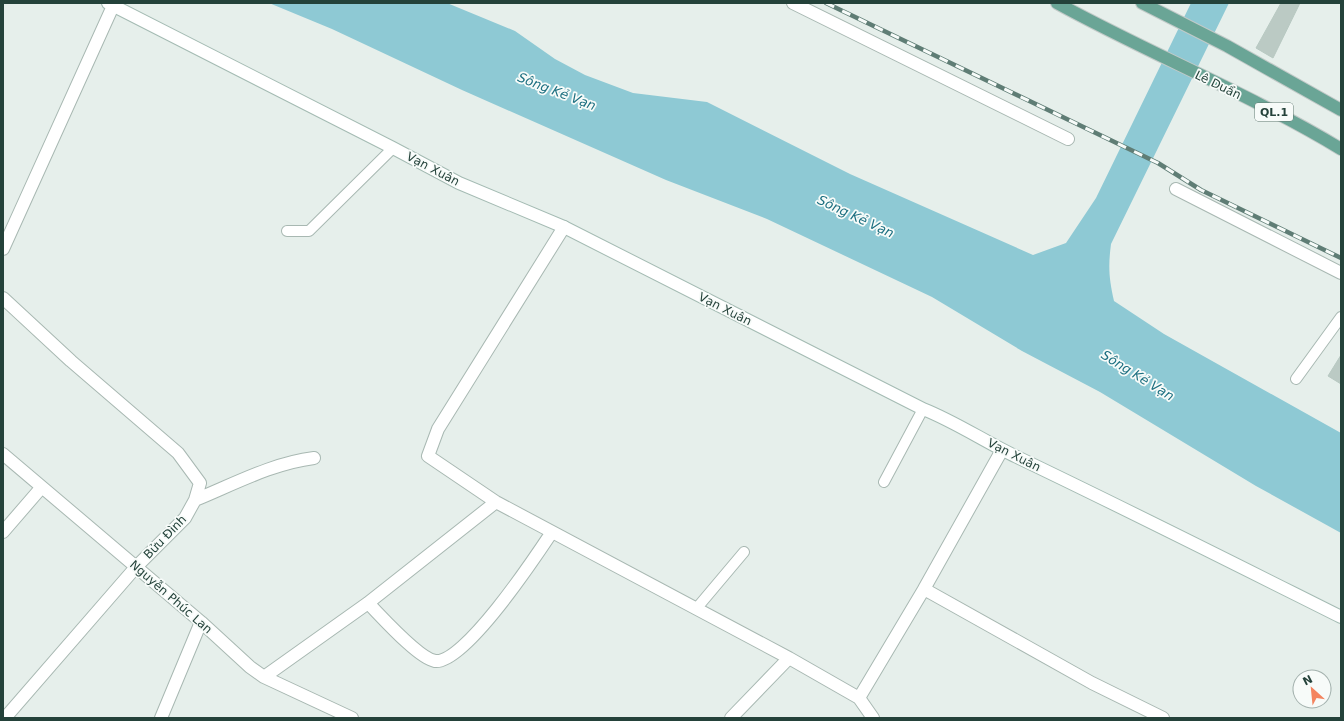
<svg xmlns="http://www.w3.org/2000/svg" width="1344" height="721" viewBox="0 0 1344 721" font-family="'DejaVu Sans',sans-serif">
<rect width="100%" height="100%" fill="#e6efeb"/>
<path fill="#8ec9d4" d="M 269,3 L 447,3 L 515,31 L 555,59 L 585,75 L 633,93 L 707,102 L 850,174 L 1033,255 L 1066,243 L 1096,198 L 1191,3 L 1229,3 L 1111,244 C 1108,267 1109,279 1114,301 L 1164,334 L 1341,433 L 1341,533 L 1256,486 L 1100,392 L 1022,351 L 932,297 L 767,219 L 666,180 L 462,90 L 332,29 Z"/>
<path fill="#bbcac4" stroke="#b8c9c2" d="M 1281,3 L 1300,3 L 1273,58 L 1256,48 Z
M 1341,355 L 1341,384 L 1328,376 Z"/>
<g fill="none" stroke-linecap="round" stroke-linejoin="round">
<defs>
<path id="lane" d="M 287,231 L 309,231 L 393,148
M 1296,379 L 1341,317
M 884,482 L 923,409
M 696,609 L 744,552"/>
<path id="street" d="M 793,3 L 1068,139
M 1176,189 L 1341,273
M 564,227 L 438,429 L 428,456 L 496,502 L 789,658 L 859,698 L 873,718
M 3,249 L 113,6
M 3,298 L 71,361 L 178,453 L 200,483 L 195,500 L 185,518 L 136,567 L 5,718
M 3,454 L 201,622 L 250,667 L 264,677 L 352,718
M 195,500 C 234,484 273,463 314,458
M 3,532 L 41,488
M 924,589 L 1092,683 L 1163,718
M 368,603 C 381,616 418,658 435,661 C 464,665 536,556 552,532
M 264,677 L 368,603 L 496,502
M 859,698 L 924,589 L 1002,450
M 161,718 L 201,622
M 731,718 L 789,658"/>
<path id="secondary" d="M 108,3 L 393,148 L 459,183 L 564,227 L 923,409 C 956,422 985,442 1017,457 C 1126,509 1233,563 1341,617"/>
<path id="primary" d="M 1057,3 C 1150,54 1250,94 1341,149
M 1142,3 L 1227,46 L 1341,110"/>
</defs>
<use href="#lane" stroke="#a8b8b2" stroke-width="12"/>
<use href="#street" stroke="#a8b8b2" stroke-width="14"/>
<use href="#secondary" stroke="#a4bbb3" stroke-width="14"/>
<use href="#primary" stroke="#c2cac8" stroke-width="14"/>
<use href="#lane" stroke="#fff" stroke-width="10"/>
<use href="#street" stroke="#fff" stroke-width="12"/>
<use href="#secondary" stroke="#fff" stroke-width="12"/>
<use href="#primary" stroke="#6aa596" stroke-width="12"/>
<defs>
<path id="rail" d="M 826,3 L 1158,163 L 1201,190 L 1341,258"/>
</defs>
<use href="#rail" stroke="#5f7d75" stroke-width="4.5"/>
<use href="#rail" stroke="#f7fbf9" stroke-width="3" stroke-dasharray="9" stroke-linecap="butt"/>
</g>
<g text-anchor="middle" stroke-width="3.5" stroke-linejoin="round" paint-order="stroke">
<rect fill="#f7fbf9" stroke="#637a73" stroke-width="1" x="1255" y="103" width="38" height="18" rx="3"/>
<g font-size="11" font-weight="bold" fill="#24423a">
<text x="1274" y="116">QL.1</text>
</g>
<g font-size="12" fill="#24423a" stroke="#f7fbf9">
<text transform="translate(1218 85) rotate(26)" y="4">Lê Duẩn</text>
<text transform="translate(433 169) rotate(28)" y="4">Vạn Xuân</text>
<text transform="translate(725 309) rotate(27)" y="4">Vạn Xuân</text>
<text transform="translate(1014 455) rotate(27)" y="4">Vạn Xuân</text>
<text transform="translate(165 537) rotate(-46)" y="4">Bửu Đình</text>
<text transform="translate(171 597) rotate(41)" y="4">Nguyễn Phúc Lan</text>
</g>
<g font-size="13" font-style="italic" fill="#1c6f80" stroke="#f7fbf9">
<text transform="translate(557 91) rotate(21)" y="5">Sông Kẻ Vạn</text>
<text transform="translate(856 216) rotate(25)" y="5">Sông Kẻ Vạn</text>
<text transform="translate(1138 375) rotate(32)" y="5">Sông Kẻ Vạn</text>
</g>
</g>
<rect width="1344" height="721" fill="none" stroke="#24423a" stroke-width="8"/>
<g transform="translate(1312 689) rotate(333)"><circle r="19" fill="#f7fbf9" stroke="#a3b1ad"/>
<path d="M0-3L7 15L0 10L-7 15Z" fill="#f4845f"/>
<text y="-6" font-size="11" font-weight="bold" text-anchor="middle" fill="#24423a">N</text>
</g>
</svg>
